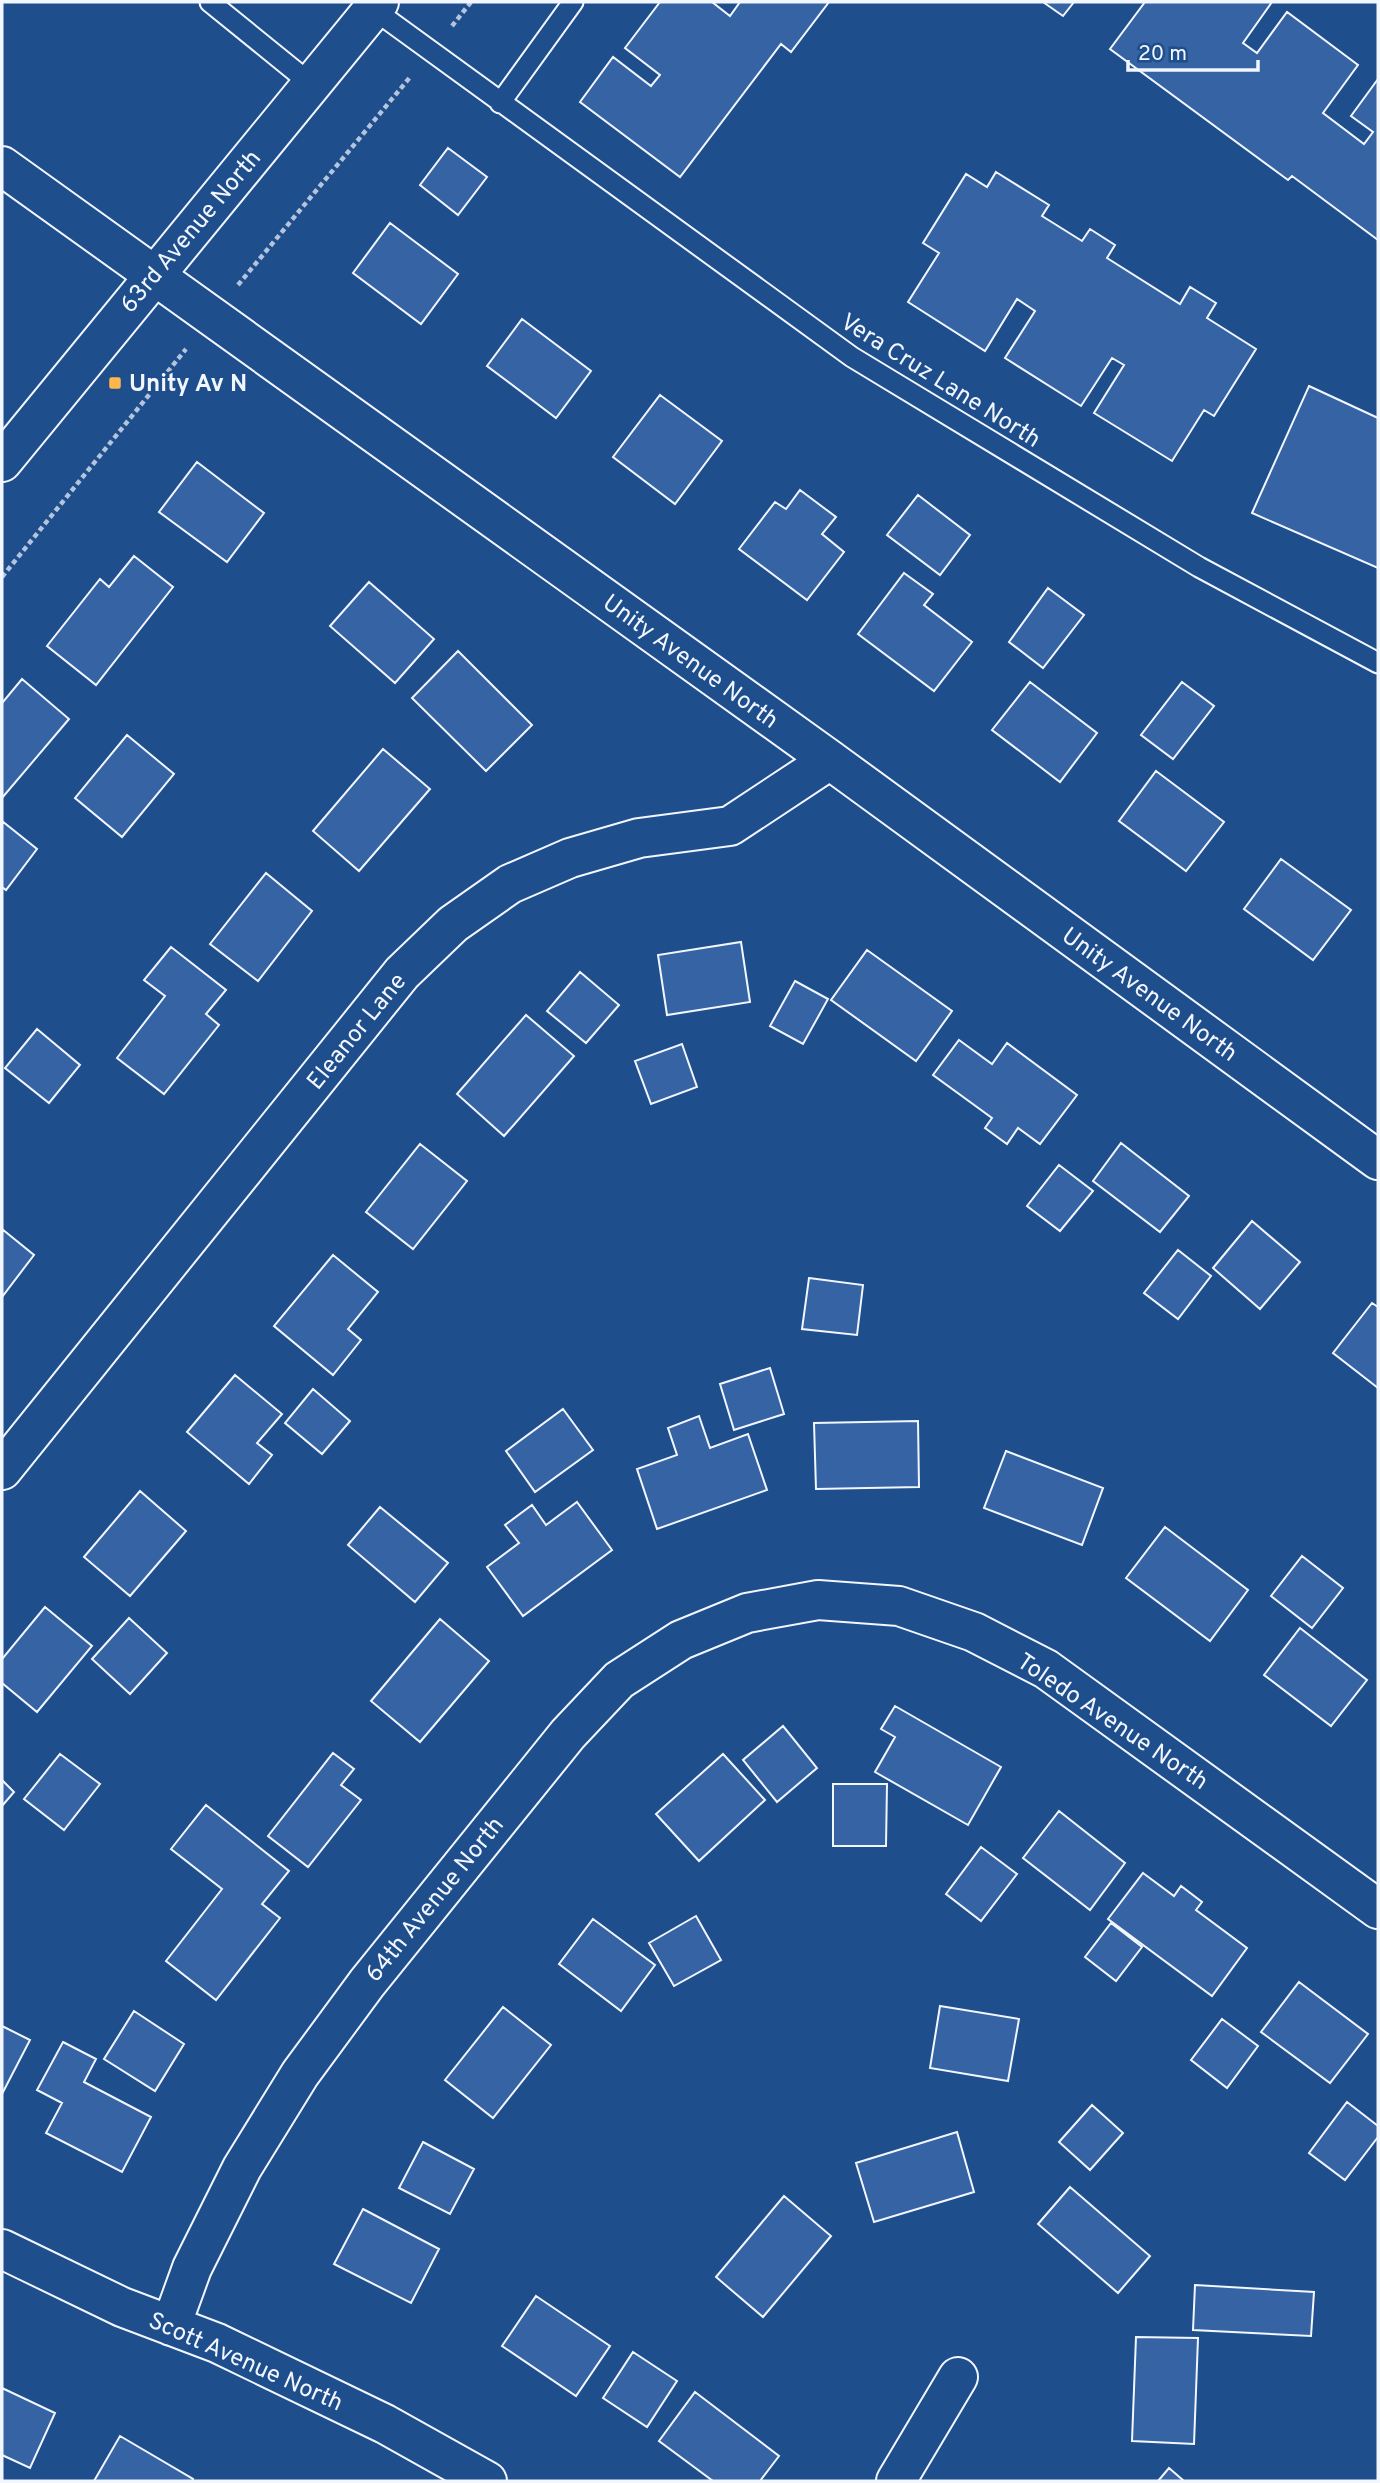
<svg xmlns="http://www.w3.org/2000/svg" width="1380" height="2483" viewBox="0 0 1380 2483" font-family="Overpass,sans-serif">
<rect width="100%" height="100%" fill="#1f4e8c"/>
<path fill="#3563a3" stroke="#f2f6ff" stroke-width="2" d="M 660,2 L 712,2 L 730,16 L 740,2 L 829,2 L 791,52 L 781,44 L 680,177 L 580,102 L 613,57 L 651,86 L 660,75 L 625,48 Z
M 1043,2 L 1074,2 L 1063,16 Z
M 1145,2 L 1272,2 L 1243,43 L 1257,53 L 1287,12 L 1358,65 L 1323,113 L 1364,144 L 1373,132 L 1351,116 L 1378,79 L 1378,240 L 1292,176 L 1288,180 L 1110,49 Z
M 448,148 L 487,177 L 458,215 L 420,185 Z
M 996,172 L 1049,205 L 1042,216 L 1082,241 L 1090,229 L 1115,245 L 1107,258 L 1180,304 L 1190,287 L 1216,303 L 1207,318 L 1256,349 L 1214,416 L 1204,410 L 1172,461 L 1094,413 L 1124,365 L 1112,358 L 1081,406 L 1005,358 L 1035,311 L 1017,299 L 985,351 L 908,302 L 939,253 L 923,243 L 966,174 L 987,187 Z
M 390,223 L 458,274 L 421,324 L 353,273 Z
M 522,319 L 591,371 L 556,418 L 487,366 Z
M 1309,386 L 1378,418 L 1378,568 L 1252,513 Z
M 660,395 L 722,441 L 675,504 L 613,457 Z
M 197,462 L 264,513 L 227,562 L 159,512 Z
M 800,490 L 836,517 L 822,534 L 844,552 L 807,600 L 739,549 L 775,502 L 786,509 Z
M 918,495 L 970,535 L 940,575 L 887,535 Z
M 134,556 L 173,587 L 96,685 L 47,646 L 100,579 L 109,587 Z
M 904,573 L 933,594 L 924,605 L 972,642 L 934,691 L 858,634 Z
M 369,582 L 434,639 L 395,683 L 330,626 Z
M 1048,588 L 1084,615 L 1043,668 L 1009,642 Z
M 458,651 L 532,725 L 486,771 L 412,698 Z
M 22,679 L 69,719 L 2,798 L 2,703 Z
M 1030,682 L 1097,733 L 1060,782 L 992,730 Z
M 1182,682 L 1214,706 L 1173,759 L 1141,735 Z
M 127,735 L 174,774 L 122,837 L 75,798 Z
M 383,749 L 430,789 L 359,871 L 313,831 Z
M 1156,771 L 1224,822 L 1186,871 L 1119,821 Z
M 2,821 L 37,849 L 6,890 L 2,887 Z
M 1281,859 L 1351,910 L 1313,960 L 1244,909 Z
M 266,873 L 312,911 L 258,981 L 210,944 Z
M 741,942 L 750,1002 L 667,1015 L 658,955 Z
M 171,947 L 226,990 L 206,1014 L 219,1025 L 164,1094 L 117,1058 L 165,996 L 144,980 Z
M 867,950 L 952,1011 L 916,1061 L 831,1000 Z
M 580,972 L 619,1005 L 586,1043 L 547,1011 Z
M 795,981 L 828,999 L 803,1044 L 770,1026 Z
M 526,1015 L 574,1056 L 504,1136 L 457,1094 Z
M 37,1029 L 80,1065 L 49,1103 L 5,1068 Z
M 959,1040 L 992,1064 L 1007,1043 L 1077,1095 L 1040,1144 L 1018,1128 L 1007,1144 L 985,1128 L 992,1118 L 933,1075 Z
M 682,1044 L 697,1087 L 651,1104 L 635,1061 Z
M 1121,1143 L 1189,1196 L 1160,1232 L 1093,1181 Z
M 420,1144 L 467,1181 L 413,1249 L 366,1212 Z
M 1059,1165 L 1093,1191 L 1060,1231 L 1027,1206 Z
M 1252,1221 L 1300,1262 L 1260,1309 L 1213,1268 Z
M 2,1229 L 34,1255 L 2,1297 Z
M 1178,1250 L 1211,1276 L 1178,1319 L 1144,1293 Z
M 333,1255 L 378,1292 L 348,1329 L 361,1340 L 333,1375 L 274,1326 Z
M 809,1278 L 863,1285 L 857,1335 L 802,1329 Z
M 1372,1303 L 1378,1307 L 1378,1388 L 1333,1353 Z
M 770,1368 L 784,1414 L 734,1430 L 720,1384 Z
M 235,1375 L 282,1414 L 257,1443 L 272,1455 L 249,1484 L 187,1432 Z
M 313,1389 L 350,1421 L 322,1454 L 285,1423 Z
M 563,1409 L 593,1450 L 535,1492 L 506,1451 Z
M 699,1416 L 710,1448 L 748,1434 L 767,1490 L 657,1529 L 637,1469 L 677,1455 L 668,1428 Z
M 918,1421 L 919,1487 L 816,1489 L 814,1423 Z
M 1006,1451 L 1103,1488 L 1082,1545 L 984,1508 Z
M 140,1491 L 186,1531 L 130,1596 L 84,1557 Z
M 577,1502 L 612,1550 L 523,1616 L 487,1567 L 519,1543 L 505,1525 L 532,1505 L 546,1525 Z
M 380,1507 L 448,1563 L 415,1602 L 348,1545 Z
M 1165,1527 L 1248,1590 L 1210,1641 L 1126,1578 Z
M 1302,1556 L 1343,1588 L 1312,1628 L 1271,1596 Z
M 45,1607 L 92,1646 L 37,1712 L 2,1683 L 2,1659 Z
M 129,1618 L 167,1653 L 130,1694 L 92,1659 Z
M 440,1619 L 489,1661 L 420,1742 L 371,1701 Z
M 1300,1628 L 1367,1680 L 1331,1726 L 1264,1675 Z
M 895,1706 L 1001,1767 L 968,1825 L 875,1772 L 895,1737 L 881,1729 Z
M 783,1726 L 817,1768 L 777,1802 L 743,1760 Z
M 333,1753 L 354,1769 L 341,1785 L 361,1800 L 308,1867 L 268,1836 Z
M 60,1754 L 100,1784 L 64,1830 L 24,1799 Z
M 723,1754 L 765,1800 L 699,1861 L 656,1814 Z
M 2,1780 L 14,1792 L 2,1806 Z
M 833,1784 L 887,1784 L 886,1846 L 833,1846 Z
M 206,1805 L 289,1871 L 262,1904 L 280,1918 L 216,2000 L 166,1961 L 222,1889 L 171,1849 Z
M 1059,1811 L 1125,1863 L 1090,1910 L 1023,1858 Z
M 981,1847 L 1017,1874 L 981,1921 L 946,1894 Z
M 1143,1873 L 1174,1896 L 1181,1886 L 1202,1902 L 1196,1910 L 1247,1948 L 1212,1996 L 1108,1919 Z
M 696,1916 L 721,1960 L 674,1986 L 649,1943 Z
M 593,1919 L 655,1965 L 621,2011 L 559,1964 Z
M 1111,1923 L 1142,1947 L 1116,1981 L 1085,1957 Z
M 1299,1982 L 1368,2034 L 1330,2083 L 1261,2032 Z
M 940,2006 L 1019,2019 L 1008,2081 L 930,2068 Z
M 503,2007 L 551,2045 L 493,2118 L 445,2080 Z
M 134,2011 L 184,2044 L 155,2091 L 104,2059 Z
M 1222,2019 L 1258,2046 L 1227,2088 L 1191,2060 Z
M 2,2026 L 30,2040 L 2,2094 Z
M 63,2042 L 96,2059 L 84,2082 L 151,2117 L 122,2172 L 46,2133 L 62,2103 L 37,2090 Z
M 1347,2102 L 1378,2126 L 1378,2137 L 1345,2180 L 1309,2153 Z
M 1092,2105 L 1123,2133 L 1090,2170 L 1059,2142 Z
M 957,2132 L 974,2192 L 874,2222 L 856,2163 Z
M 423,2142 L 474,2169 L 450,2214 L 399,2188 Z
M 1070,2187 L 1150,2256 L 1118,2293 L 1038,2224 Z
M 784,2196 L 831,2236 L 763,2317 L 716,2277 Z
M 363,2209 L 439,2249 L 411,2303 L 334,2264 Z
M 1195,2285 L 1314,2292 L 1311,2336 L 1193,2330 Z
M 536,2296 L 610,2346 L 576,2396 L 502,2346 Z
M 1136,2337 L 1198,2338 L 1194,2444 L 1132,2441 Z
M 633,2352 L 677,2381 L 647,2427 L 603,2398 Z
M 2,2388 L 55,2413 L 30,2468 L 2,2455 Z
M 695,2392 L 779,2456 L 760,2481 L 713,2481 L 659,2441 Z
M 120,2436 L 193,2479 L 192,2481 L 94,2481 Z
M 1169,2468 L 1184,2481 L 1158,2481 Z"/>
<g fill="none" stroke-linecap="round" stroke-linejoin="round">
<defs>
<path id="service" d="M 210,2 L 311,84
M 373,9 L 852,357 L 1199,567 L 1378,663
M 500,103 L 573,2"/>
<path id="minor" d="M 2,166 L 830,760 L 1378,1160
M 2,1470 L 402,973 L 453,924 L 510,884 L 570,858 L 639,838 L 730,826 L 830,760
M 2,2249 L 122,2307 L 217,2343 L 385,2424 L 487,2481
M 171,2326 L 192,2268 L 242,2168 L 300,2074 L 367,1983 L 568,1734 L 619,1680 L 681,1640 L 747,1613 L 818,1600 L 899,1606 L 974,1632 L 1046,1669 L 1378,1909
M 896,2481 L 958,2377"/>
<path id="tertiary" d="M 2,462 L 379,2"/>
</defs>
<use href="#service" stroke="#f2f6ff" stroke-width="23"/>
<use href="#minor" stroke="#f2f6ff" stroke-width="42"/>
<use href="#tertiary" stroke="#f2f6ff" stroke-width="42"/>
<path stroke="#b3c4dc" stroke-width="4.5" stroke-dasharray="5 3.5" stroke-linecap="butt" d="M 452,26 L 471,2
M 238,285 L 411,76
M 2,577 L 186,349"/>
<use href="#service" stroke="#1f4e8c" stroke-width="19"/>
<use href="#minor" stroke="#1f4e8c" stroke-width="38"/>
<use href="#tertiary" stroke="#1f4e8c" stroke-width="38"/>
</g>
<rect fill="#ffb74d" stroke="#1f4e8c" stroke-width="2.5" x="108" y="376" width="14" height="14" rx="3.5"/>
<g text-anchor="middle" stroke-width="5" stroke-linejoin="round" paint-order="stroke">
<g font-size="24" fill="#f2f6ff" stroke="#1f4e8c">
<text transform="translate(190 231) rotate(-50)" y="8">63rd Avenue North</text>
<text transform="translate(941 380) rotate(32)" y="8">Vera Cruz Lane North</text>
<text transform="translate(691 661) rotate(36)" y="8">Unity Avenue North</text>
<text transform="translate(1150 994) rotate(36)" y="8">Unity Avenue North</text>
<text transform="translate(356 1031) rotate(-51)" y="8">Eleanor Lane</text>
<text transform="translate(1113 1721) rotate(34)" y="8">Toledo Avenue North</text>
<text transform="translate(434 1899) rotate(-51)" y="8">64th Avenue North</text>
<text transform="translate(246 2361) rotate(24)" y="8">Scott Avenue North</text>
</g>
<g font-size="24" font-weight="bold" fill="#f2f6ff" stroke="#1f4e8c" text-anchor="start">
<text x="129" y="391">Unity Av N</text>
</g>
</g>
<rect width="1380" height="2483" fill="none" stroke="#f2f6ff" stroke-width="7"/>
<path d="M1128 60v10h130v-10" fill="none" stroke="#f2f6ff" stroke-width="3.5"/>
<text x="1138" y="60" font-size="21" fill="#f2f6ff" stroke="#1f4e8c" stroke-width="5" paint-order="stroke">20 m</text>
</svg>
